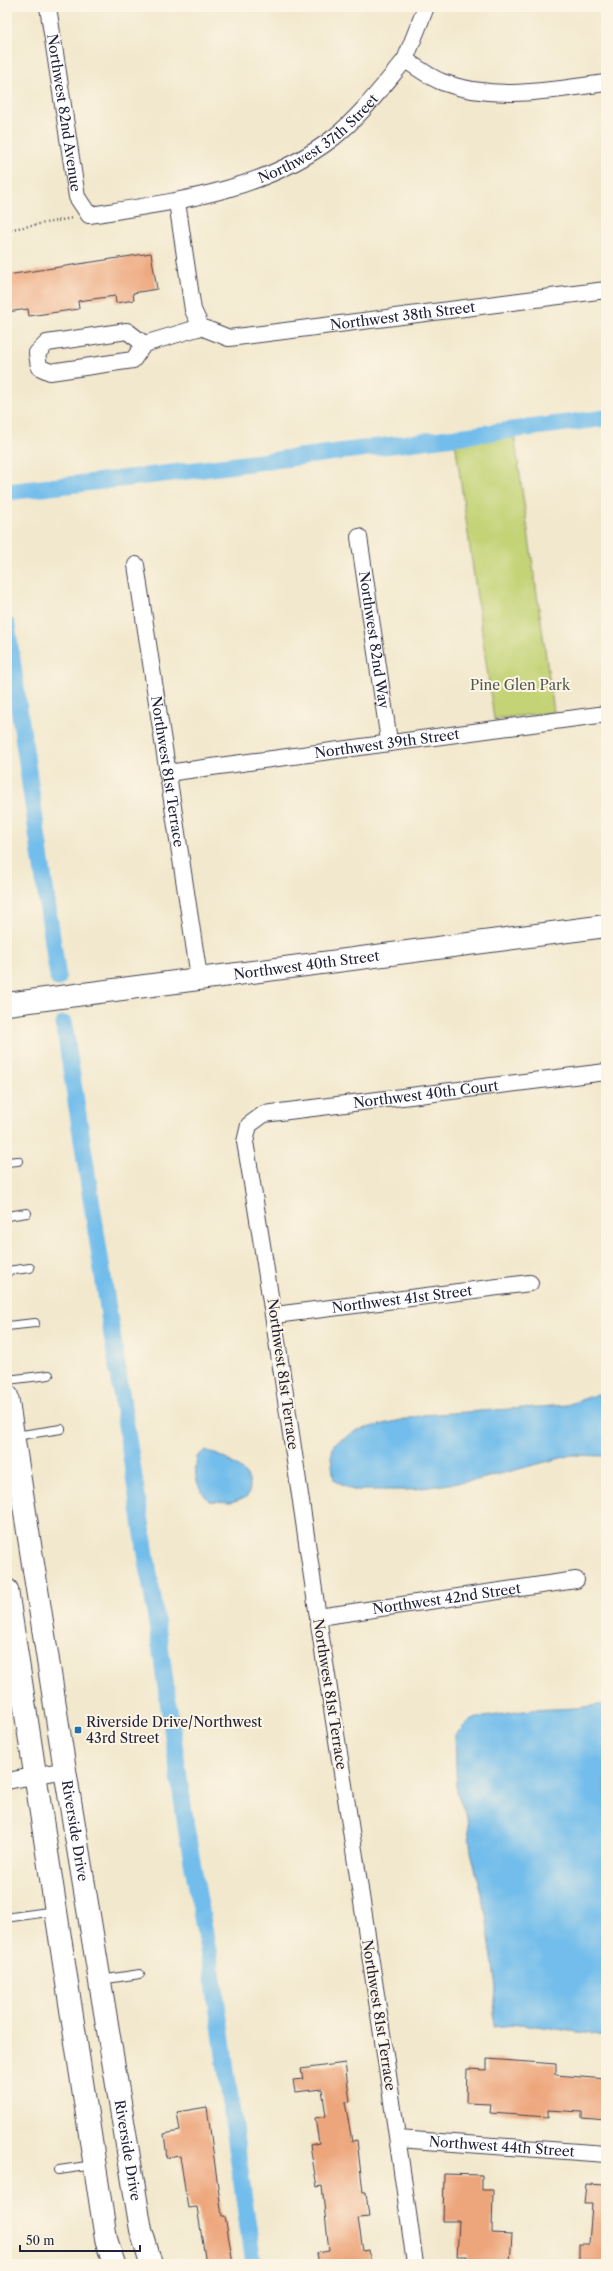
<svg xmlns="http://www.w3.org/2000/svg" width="613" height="2271" viewBox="0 0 613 2271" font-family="'Libre Caslon Text',serif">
<rect width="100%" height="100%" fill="#fcf5e5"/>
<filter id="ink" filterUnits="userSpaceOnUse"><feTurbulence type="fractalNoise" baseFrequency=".025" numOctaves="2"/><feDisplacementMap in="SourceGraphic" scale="8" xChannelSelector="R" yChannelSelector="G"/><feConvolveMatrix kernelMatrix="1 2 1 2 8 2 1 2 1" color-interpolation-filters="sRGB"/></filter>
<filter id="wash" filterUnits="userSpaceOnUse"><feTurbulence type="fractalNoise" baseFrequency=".012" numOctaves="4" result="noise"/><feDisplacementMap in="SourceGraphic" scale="16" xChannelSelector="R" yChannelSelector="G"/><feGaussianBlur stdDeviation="0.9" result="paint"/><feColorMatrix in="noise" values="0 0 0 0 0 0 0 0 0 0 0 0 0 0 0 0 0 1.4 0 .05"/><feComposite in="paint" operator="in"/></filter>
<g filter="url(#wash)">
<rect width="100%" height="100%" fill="#f2e8cd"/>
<path fill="#c3d376" stroke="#727a58" d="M 514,434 L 554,712 L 494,719 L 455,441 Z"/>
<path fill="#72bdeb" stroke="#4a7093" d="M 606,1391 L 606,1456 L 572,1455 L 477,1480 L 408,1490 L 353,1490 L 334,1480 L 331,1457 L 334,1444 L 358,1430 L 423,1415 L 567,1405 Z
M 206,1450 C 222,1457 261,1472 247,1497 L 231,1502 L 209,1501 C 196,1485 194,1478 197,1457 Z
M 606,1704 L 606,2036 L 522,2024 L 493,2027 L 496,1987 L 486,1916 L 471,1851 L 467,1818 L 457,1793 L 455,1735 L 471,1719 L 530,1710 L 576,1708 Z"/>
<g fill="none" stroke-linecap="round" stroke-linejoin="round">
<path stroke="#72bdeb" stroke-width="17" d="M 7,492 L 172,473 L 606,418
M 7,625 L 58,978
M 64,1024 L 158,1632 L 187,1833 L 215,1990 L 253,2264"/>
</g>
<g id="blocks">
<path fill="#eda67b" d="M 151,253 L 157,289 L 133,293 L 134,300 L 116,303 L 115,296 L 78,301 L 79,309 L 29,316 L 28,309 L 7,312 L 7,275 Z
M 487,2059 L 556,2064 L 556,2075 L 606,2079 L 606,2120 L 582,2118 L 582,2112 L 548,2110 L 548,2117 L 490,2113 L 491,2104 L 466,2103 L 467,2069 L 487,2070 Z
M 345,2063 L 350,2102 L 345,2102 L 352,2141 L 357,2140 L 363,2192 L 366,2192 L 369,2217 L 358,2218 L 363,2251 L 369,2250 L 371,2264 L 319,2264 L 317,2253 L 329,2251 L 322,2186 L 317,2187 L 310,2145 L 319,2143 L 315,2118 L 326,2116 L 322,2089 L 295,2092 L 293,2080 L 303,2079 L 301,2069 Z
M 207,2107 L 222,2216 L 225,2216 L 233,2263 L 224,2264 L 206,2264 L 197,2207 L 188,2208 L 180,2156 L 167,2158 L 164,2134 L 180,2131 L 177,2112 Z
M 444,2174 L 482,2175 L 482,2190 L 493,2190 L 492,2233 L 512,2234 L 510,2264 L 466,2264 L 467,2256 L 457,2256 L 459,2221 L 443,2221 Z
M 586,2184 L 606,2185 L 606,2264 L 579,2264 L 579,2244 L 589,2244 L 592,2204 L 584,2204 Z"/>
</g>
</g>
<g filter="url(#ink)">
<use href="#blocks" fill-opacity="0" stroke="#414051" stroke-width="1"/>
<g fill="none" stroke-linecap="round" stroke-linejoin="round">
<defs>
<path id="lane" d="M 7,1162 L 18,1161
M 7,1216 L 27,1213
M 7,1271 L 30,1268
M 7,1326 L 35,1323
M 7,1380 L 49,1375
M 15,1436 L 61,1429
M 12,1917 L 55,1911
M 100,1980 L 140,1974
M 59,2170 L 94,2165"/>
<g id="street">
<path id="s1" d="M 48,7 L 77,197 L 89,215 C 173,202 263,192 333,138 C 361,116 382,87 405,60 C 417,67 429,77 442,82 C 496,102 551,90 606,83"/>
<path d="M 405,60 L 426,7"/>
<path id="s2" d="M 177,202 L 193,310 L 201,327 L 229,338 L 606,290"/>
<path d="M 144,344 L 127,331 L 47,343 L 37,353 L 39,367 L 50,372 L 133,360 L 144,344 L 201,327"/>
<path id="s3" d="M 359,537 L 389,741"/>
<path id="s4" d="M 136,565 L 199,977"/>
<path id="s5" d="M 167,773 L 606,714"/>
<path id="s6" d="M 275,1315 L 530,1283"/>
<path id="s7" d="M 318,1617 L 576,1580"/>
<path d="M 7,1781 L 65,1770"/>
<path id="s8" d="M 398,2139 L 606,2154"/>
<path id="s9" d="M 415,2264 C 387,2057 354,1850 322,1644 C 297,1477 274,1309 245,1142 L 249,1125 L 264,1114 L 606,1072"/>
</g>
<g id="secondary">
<path id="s10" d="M 7,1004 L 606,926"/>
<path id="s11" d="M 7,1396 L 65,1770 L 141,2230 L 151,2264"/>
<path d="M 7,1590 L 106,2239 L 114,2264"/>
</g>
</defs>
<use href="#lane" stroke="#414051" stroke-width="10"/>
<use href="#street" stroke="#414051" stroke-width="18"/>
<use href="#secondary" stroke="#414051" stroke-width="24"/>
<path stroke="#414051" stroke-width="2.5" stroke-dasharray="1 3" stroke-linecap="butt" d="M 7,230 L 73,218"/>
<use href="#lane" stroke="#fff" stroke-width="8"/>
<use href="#street" stroke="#fff" stroke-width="16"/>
<use href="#secondary" stroke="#fff" stroke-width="22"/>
</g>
</g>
<rect fill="#1f6fb2" stroke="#fcf5e5" stroke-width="1.5" x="74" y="1726" width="8" height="8" rx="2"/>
<g text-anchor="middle" stroke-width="4" stroke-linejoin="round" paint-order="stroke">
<g font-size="14" fill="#22223b" stroke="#fcf5e5">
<text dy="5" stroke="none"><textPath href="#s1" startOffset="107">Northwest 82nd Avenue</textPath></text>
<text dy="5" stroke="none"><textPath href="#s1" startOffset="460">Northwest 37th Street</textPath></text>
<text dy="5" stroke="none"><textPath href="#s2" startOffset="333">Northwest 38th Street</textPath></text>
<text dy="5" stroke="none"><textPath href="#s3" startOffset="104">Northwest 82nd Way</textPath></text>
<text dy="5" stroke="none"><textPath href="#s5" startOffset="222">Northwest 39th Street</textPath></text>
<text dy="5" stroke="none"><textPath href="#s4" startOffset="209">Northwest 81st Terrace</textPath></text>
<text dy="5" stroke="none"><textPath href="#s10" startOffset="302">Northwest 40th Street</textPath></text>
<text dy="5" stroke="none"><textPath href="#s9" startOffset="1334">Northwest 40th Court</textPath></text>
<text dy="5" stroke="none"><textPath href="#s6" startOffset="128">Northwest 41st Street</textPath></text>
<text transform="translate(283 1374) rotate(82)" y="5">Northwest 81st Terrace</text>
<text dy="5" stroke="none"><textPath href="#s7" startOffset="130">Northwest 42nd Street</textPath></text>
<text transform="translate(330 1694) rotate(81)" y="5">Northwest 81st Terrace</text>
<text dy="5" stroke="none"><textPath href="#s11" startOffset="440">Riverside Drive</textPath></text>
<text transform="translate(379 2015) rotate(81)" y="5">Northwest 81st Terrace</text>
<text dy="5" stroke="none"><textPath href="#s8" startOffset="104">Northwest 44th Street</textPath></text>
<text dy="5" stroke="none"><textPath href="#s11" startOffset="764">Riverside Drive</textPath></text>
</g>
<g font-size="14" fill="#52574d" stroke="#fcf5e5">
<text x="520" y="690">Pine Glen Park</text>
</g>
<g font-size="14" fill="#22223b" stroke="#fcf5e5" text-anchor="start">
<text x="86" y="1727">Riverside Drive/Northwest<tspan x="86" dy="16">43rd Street</tspan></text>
</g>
</g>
<rect width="613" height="2271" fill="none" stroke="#fcf5e5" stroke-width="24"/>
<path d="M20 2245v6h120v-6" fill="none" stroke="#22223b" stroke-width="2"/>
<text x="26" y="2245" font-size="12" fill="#22223b" stroke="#fcf5e5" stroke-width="3" paint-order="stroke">50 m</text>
</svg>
